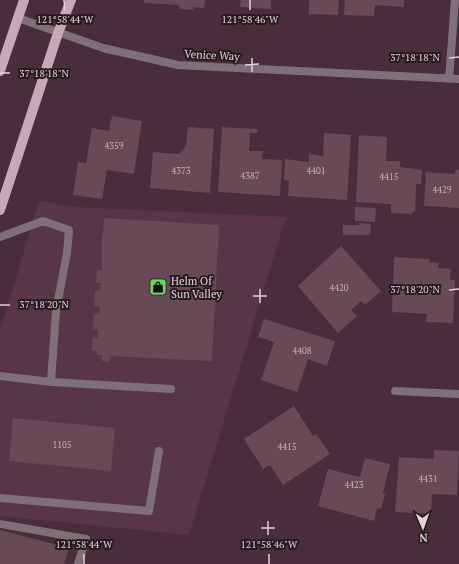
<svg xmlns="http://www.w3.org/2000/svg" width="459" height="564" viewBox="0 0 459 564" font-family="'PT Serif',serif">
<rect width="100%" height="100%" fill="#492d3a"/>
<path fill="#593646" d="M 39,201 L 74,207 L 286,217 L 189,535 L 0,516 L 0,331 Z"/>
<path fill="#684a57" d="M 144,0 L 205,0 L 204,8 L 193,7 L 193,10 L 179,9 L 179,5 L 144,3 Z
M 241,0 L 271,0 L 271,9 L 240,7 Z
M 309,0 L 339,0 L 338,15 L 309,14 Z
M 345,0 L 404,0 L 404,7 L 375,5 L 374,16 L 344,15 Z
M 112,116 L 142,121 L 134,174 L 107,170 L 102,199 L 73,195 L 78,162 L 86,163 L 92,128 L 109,131 Z
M 188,127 L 214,129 L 210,193 L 150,188 L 153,152 L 179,154 L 186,146 Z
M 222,127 L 258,129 L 257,133 L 250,133 L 249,151 L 263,151 L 262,159 L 282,160 L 280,196 L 218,192 Z
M 324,133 L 351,135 L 347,200 L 288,196 L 289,181 L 284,180 L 285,159 L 309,162 L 309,154 L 323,156 Z
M 359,135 L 387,137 L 386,161 L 400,161 L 400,167 L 422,170 L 421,184 L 416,184 L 415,212 L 412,212 L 412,214 L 391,213 L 391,204 L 356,202 Z
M 456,169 L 459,170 L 459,208 L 424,206 L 426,172 L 455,174 Z
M 355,207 L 376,208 L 375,222 L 355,221 Z
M 104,218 L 219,225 L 212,361 L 110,356 L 110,362 L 102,361 L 102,355 L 97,355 L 97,351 L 92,351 L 93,337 L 98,338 L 98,329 L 93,329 L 94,314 L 99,314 L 100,307 L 94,306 L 95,291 L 100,291 L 101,283 L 96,283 L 97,270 L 102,270 L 102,234 L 103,234 Z
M 359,223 L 371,224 L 370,235 L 343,235 L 343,225 L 359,225 Z
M 341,246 L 381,291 L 365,305 L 361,301 L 351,310 L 357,316 L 338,333 L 298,286 Z
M 394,257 L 430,259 L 429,262 L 438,263 L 438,268 L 451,269 L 450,280 L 455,280 L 453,323 L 426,322 L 427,314 L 392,312 Z
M 264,319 L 335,341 L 327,366 L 308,359 L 297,392 L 261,380 L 274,342 L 258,337 Z
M 294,406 L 313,436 L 316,434 L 330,454 L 283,485 L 270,465 L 263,469 L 244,439 Z
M 13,418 L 115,428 L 111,471 L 9,461 Z
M 434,450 L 459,451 L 457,495 L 432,494 L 431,514 L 395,512 L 399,457 L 434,459 Z
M 365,458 L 390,464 L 383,493 L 385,494 L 381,509 L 377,508 L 374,521 L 318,506 L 328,469 L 360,477 Z
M 0,530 L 69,548 L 64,564 L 0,564 Z"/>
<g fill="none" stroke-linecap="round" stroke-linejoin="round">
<path stroke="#7f7077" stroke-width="8" d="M 0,237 L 43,221 L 69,230 L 67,253 L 56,311 L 51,382 L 0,376
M 51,382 L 171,389
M 0,498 L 149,511 L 159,451
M 0,524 L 86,539 L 78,564"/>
<path stroke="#7f7077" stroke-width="8" d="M 18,18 L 103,48 L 178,65 L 459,79
M 449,79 L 455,0
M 395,391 L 459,394"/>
<path stroke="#c7a9b6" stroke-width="10" d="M 0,71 L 24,0
M 0,210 L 58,33 L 71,0"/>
</g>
<path fill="none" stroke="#e3d0d8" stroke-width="1.5" d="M 64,0 L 65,10M 250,0 L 250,10M 252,58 L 252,72M 449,58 L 459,57M 245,65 L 259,64M 0,73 L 10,73M 260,289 L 260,303M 449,290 L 459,289M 253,296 L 267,296M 0,305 L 10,305M 268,521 L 268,535M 261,528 L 275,528M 84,554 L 84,564M 269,554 L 269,564"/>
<defs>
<symbol id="shop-square" viewBox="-11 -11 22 22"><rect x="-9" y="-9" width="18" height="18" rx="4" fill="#71d25e" stroke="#261a1f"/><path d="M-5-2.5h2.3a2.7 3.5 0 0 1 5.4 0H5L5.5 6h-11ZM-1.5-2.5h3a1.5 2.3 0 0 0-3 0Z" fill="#111"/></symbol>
</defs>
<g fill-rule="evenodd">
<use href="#shop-square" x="148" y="277" width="20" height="20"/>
</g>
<g text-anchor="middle" stroke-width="4" stroke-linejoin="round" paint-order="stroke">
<g font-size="9" fill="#c4aeb8">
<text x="114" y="149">4359</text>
<text x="181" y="174">4373</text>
<text x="316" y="174">4401</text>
<text x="250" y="179">4387</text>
<text x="389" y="180">4415</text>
<text x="442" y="193">4429</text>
<text x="339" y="291">4420</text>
<text x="302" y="354">4408</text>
<text x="62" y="448">1105</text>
<text x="287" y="450">4415</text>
<text x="428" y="482">4431</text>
<text x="354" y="488">4423</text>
</g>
<g font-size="11" fill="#e3d0d8" stroke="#261a1f">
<text transform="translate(212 55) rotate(3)" y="4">Venice Way</text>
</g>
<g font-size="11" fill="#e3d0d8" stroke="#261a1f" text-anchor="start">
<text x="171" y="285">Helm Of<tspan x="171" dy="13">Sun Valley</tspan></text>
</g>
</g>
<g font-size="10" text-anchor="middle" fill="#e3d0d8" stroke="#261a1f" stroke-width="4" stroke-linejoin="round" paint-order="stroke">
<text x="65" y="23">121°58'44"W</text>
<text x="250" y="23">121°58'46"W</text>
<text x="415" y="61">37°18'18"N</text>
<text x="44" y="77">37°18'18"N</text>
<text x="415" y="293">37°18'20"N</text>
<text x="44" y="308">37°18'20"N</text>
<text x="84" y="548">121°58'44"W</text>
<text x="269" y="548">121°58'46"W</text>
</g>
<g transform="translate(423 528) rotate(178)" stroke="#261a1f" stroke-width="3" paint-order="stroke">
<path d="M0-3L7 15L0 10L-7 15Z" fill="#e3d0d8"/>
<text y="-6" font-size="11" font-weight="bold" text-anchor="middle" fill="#e3d0d8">N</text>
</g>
</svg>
